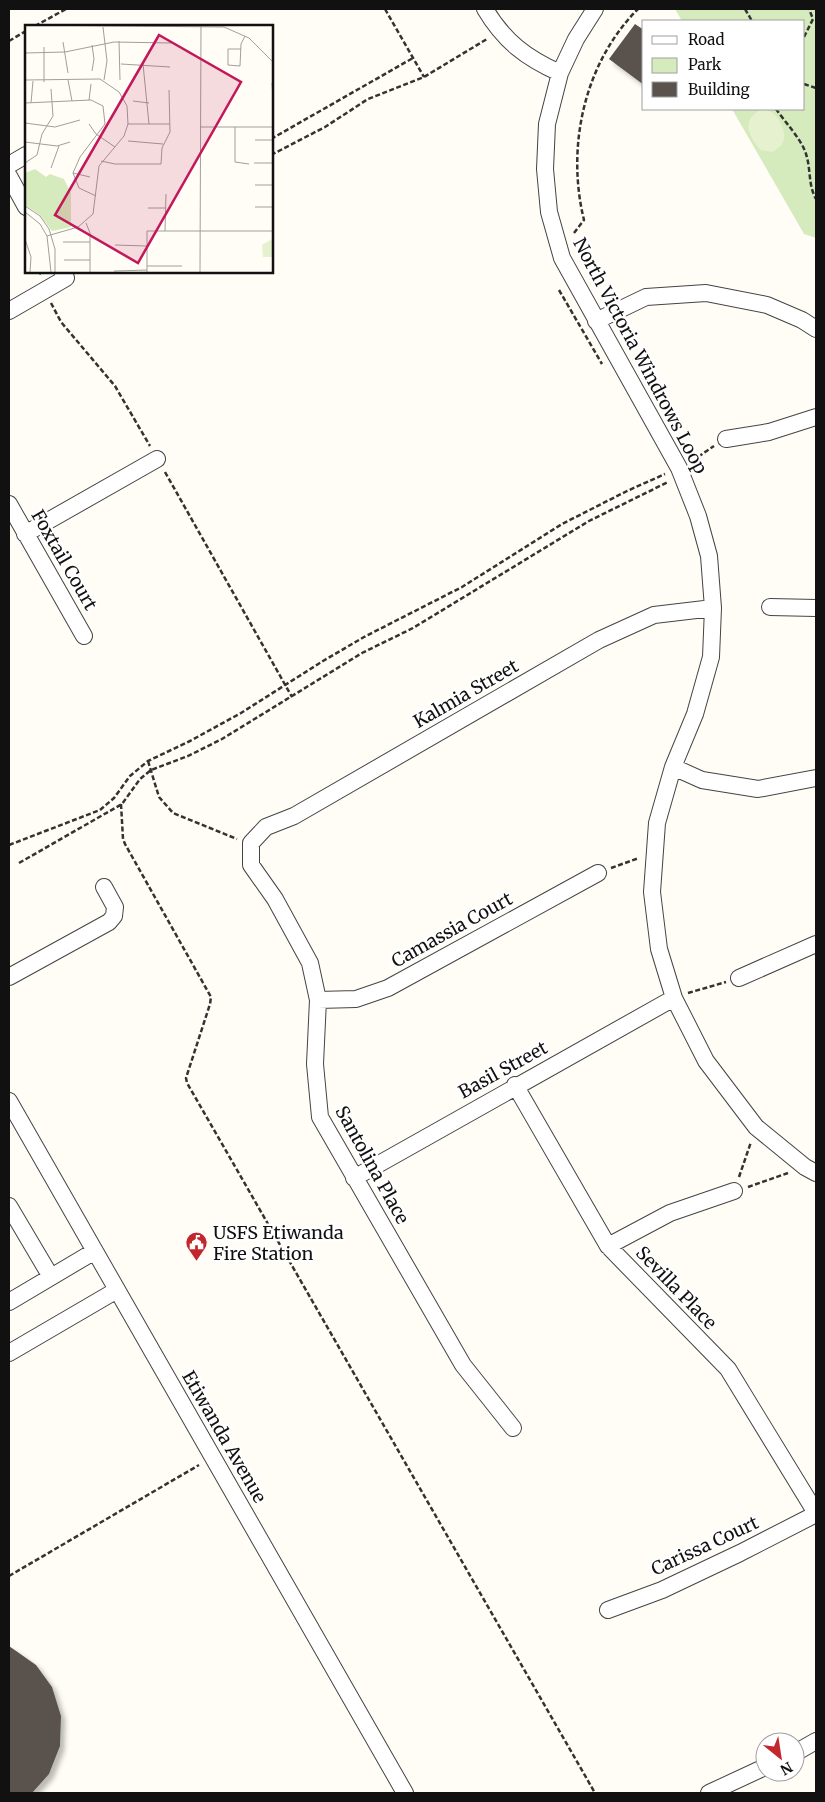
<svg xmlns="http://www.w3.org/2000/svg" width="825" height="1802" viewBox="0 0 825 1802" font-family="Merriweather,serif">
<defs>
<filter id="shadow"><feDropShadow dx="4.5" dy="4.5" stdDeviation="2.5" flood-color="#0004"/></filter>
</defs>
<rect width="100%" height="100%" fill="#fffdf5"/>
<path fill="#d5ebbd" d="M 675,9 L 816,9 L 816,238 L 804,234 L 732,109 L 804,109 L 804,21 L 682,21 Z"/>
<path fill="#e6f2cf" d="M 761,110 C 771,110 775,114 780,122 C 787,136 786,145 772,152 L 761,150 C 748,137 741,119 761,110 Z"/>
<path fill="#5a524d" filter="url(#shadow)" d="M 635,24 L 644,30 L 644,85 L 609,59 Z
M 9,1646 L 36,1665 L 52,1687 L 61,1716 L 60,1746 L 49,1774 L 32,1793 L 9,1793 Z"/>
<g fill="none" stroke-linecap="round" stroke-linejoin="round">
<defs>
<path id="minor" d="M 485,9 C 504,41 526,58 560,73
M 595,9 L 576,39 L 560,73 L 547,124 L 545,169 L 549,212 L 562,258 L 679,468 L 698,516 L 709,556 L 713,608 L 711,657 L 695,714 L 673,767 L 657,823 L 652,892 L 659,949 L 674,998 L 706,1061 L 756,1127 L 805,1167 L 816,1173
M 9,165 L 26,155
M 9,176 L 26,207
M 9,311 L 66,278 L 62,271
M 596,321 L 646,297 L 706,293 L 767,305 L 802,320 L 816,329
M 726,439 L 769,432 L 816,417
M 9,504 L 84,636
M 25,534 L 157,459
M 770,607 L 816,608
M 673,767 L 702,780 L 758,789 L 816,778
M 9,977 L 109,922 L 114,916 L 115,907 L 104,887
M 739,978 L 816,944
M 318,1000 L 356,999 L 388,988 L 598,873
M 515,1085 L 608,1246 L 728,1369 L 816,1513
M 9,1101 L 405,1793
M 354,1178 L 674,998
M 9,1206 L 51,1277
M 608,1246 L 670,1213 L 734,1191
M 9,1302 L 95,1251
M 9,1353 L 117,1290
M 513,1428 L 463,1365 L 320,1117 L 315,1064 L 318,1000 L 310,963 L 275,899 L 251,865 L 251,843 L 266,827 L 294,816 L 599,640 L 654,615 L 713,608
M 608,1610 L 662,1590 L 740,1553 L 816,1514
M 795,1753 L 816,1741
M 709,1793 L 765,1767"/>
</defs>
<use href="#minor" stroke="#444" stroke-width="18"/>
<path stroke="#333" stroke-width="2.5" stroke-dasharray="5 2.5" stroke-linecap="butt" d="M 385,9 L 424,77
M 745,9 L 752,21
M 35,26 L 66,9
M 804,37 L 813,19 L 809,9
M 9,41 L 26,31
M 804,84 L 816,88
M 776,109 C 785,122 802,140 806,154 C 811,169 808,185 816,199
M 271,139 L 413,58
M 271,155 L 325,127 L 368,99 L 424,77 L 487,39
M 574,233 L 584,220 C 566,147 584,63 638,9
M 37,271 L 41,274 L 43,272
M 559,290 L 602,364
M 51,303 L 61,322 L 115,386 L 150,446
M 692,461 L 714,446
M 165,472 L 292,697
M 148,761 L 159,797 L 173,813 L 237,839
M 121,804 L 123,839 L 125,844 L 211,997 L 210,1004 L 186,1078 L 187,1083 L 595,1793
M 9,845 L 100,810 L 114,798 L 130,776 L 148,761 L 190,741 L 241,713 L 323,661 L 364,637 L 462,587 L 562,524 L 627,491 L 665,474
M 19,863 L 122,804 L 140,779 L 151,770 L 188,756 L 222,739 L 362,653 L 413,628 L 589,521 L 668,482
M 611,868 L 639,858
M 688,993 L 726,982
M 739,1177 L 751,1142
M 748,1187 L 788,1173
M 9,1576 L 199,1465"/>
<use href="#minor" stroke="#fff" stroke-width="16"/>
</g>
<defs>
<symbol id="civic-pin" viewBox="-11 -11 22 30"><path d="M0 17L-7.5 6A9.5 9.5 0 1 1 7.5 6Z" fill="#c4262e" stroke="#fff"/><path d="M-.6-6.5H3V-4.5H.6V-3L4-1V1h2V6H-6V1h2V-1L-.6-3ZM-1.2 2.5V6h2.4V2.5Z" fill="#fff"/></symbol>
</defs>
<g fill-rule="evenodd">
<use href="#civic-pin" x="184" y="1230" width="25" height="34"/>
</g>
<g text-anchor="middle" stroke-width="5" stroke-linejoin="round" paint-order="stroke">
<g font-size="18" fill="#111" stroke="#fff">
<text transform="translate(640 356) rotate(62)" y="6">North Victoria Windrows Loop</text>
<text transform="translate(64 560) rotate(60)" y="6">Foxtail Court</text>
<text transform="translate(466 694) rotate(-30)" y="6">Kalmia Street</text>
<text transform="translate(452 930) rotate(-29)" y="6">Camassia Court</text>
<text transform="translate(503 1070) rotate(-29)" y="6">Basil Street</text>
<text transform="translate(372 1165) rotate(61)" y="6">Santolina Place</text>
<text transform="translate(676 1288) rotate(46)" y="6">Sevilla Place</text>
<text transform="translate(224 1437) rotate(60)" y="6">Etiwanda Avenue</text>
<text transform="translate(705 1546) rotate(-25)" y="6">Carissa Court</text>
</g>
<g font-size="18" fill="#111" stroke="#fff" text-anchor="start">
<text x="213" y="1239">USFS Etiwanda<tspan x="213" dy="21">Fire Station</tspan></text>
</g>
</g>
<g transform="translate(25 25)">
<rect width="248" height="248" fill="#fffdf5"/>
<path d="M 10,144 L 21,152 L 25,149 L 39,154 L 46,168 L 46,202 L 27,206 L 15,190 L 0,180 L 0,148 Z" fill="#d5ebbd"/>
<path d="M 247,214 L 247,232 L 238,232 L 237,220 Z" fill="#e6f2cf"/>
<path fill="none" stroke="#a09f9a" stroke-width="1" d="M 1,0 L 199,2 L 224,13 L 248,37M 78,2 L 82,36 L 79,55M 94,16 L 95,55M 38,17 L 43,48M 216,24 L 203,24 L 203,40 L 215,41 L 216,19 L 220,11M 0,28 L 40,27 L 89,17 L 146,18M 96,39 L 145,42M 118,39 L 124,99M 67,46 L 69,34 L 67,20M 0,55 L 75,54 L 94,67 L 102,81 L 103,99 L 99,111 L 74,141 L 68,189 L 53,202 L 22,211M 43,55 L 47,76M 19,57 L 19,22M 247,58 L 248,73M 64,75 L 66,59M 108,76 L 124,78M 0,78 L 66,75 L 78,81 L 80,99 L 55,132 L 48,148 L 54,163 L 71,171M 6,78 L 8,56M 0,98 L 30,102 L 55,95M 64,99 L 71,109 L 90,122M 103,99 L 145,99M 175,102 L 248,102M 210,102 L 210,137 L 224,139M 230,115 L 248,115M 103,116 L 138,119M 0,117 L 32,121 L 45,117M 76,136 L 90,139 L 136,139 L 137,123 L 145,107 L 144,65M 0,138 L 12,130 L 17,109 L 28,91 L 26,64M 229,138 L 248,138M 26,143 L 34,121M 48,148 L 65,152M 230,160 L 248,160M 0,181 L 15,191 L 24,204 L 30,224 L 30,247M 230,182 L 248,182M 123,183 L 141,183M 0,187 L 15,199 L 22,211 L 26,247M 61,198 L 65,208 L 65,247M 140,206 L 141,169M 0,214 L 6,232 L 5,247M 38,217 L 65,217M 90,220 L 122,221M 39,235 L 65,235M 122,241 L 157,241M 89,246 L 122,245M 122,247 L 122,206 L 248,206M 175,247 L 176,1"/>
<path fill="#c2185b" fill-opacity="0.15" stroke="#c2185b" stroke-width="2.5" d="M 134,10 L 216,57 L 113,238 L 30,190 Z"/>
<rect width="248" height="248" fill="none" stroke="#111" stroke-width="2.5"/>
</g>
<rect width="825" height="1802" fill="none" stroke="#111111" stroke-width="20"/>
<rect x="642" y="20" width="162" height="90" fill="#ffffff" stroke="#a0a0a0"/>
<rect x="652" y="36" width="25" height="8" fill="#ffffff" stroke="#a0a0a0"/>
<text x="688" y="45" font-size="15" fill="#111111">Road</text>
<rect x="652" y="58" width="25" height="15" fill="#d5ebbd" stroke="#a0a0a0"/>
<text x="688" y="70" font-size="15" fill="#111111">Park</text>
<rect x="652" y="82" width="25" height="15" fill="#5a524d" stroke="#a0a0a0"/>
<text x="688" y="95" font-size="15" fill="#111111">Building</text>
<g transform="translate(780 1757) rotate(150)"><circle r="24" fill="#ffffff" stroke="#a0a0a0"/>
<path d="M0-4L9 19L0 12L-9 19Z" fill="#c4262e"/>
<text y="-8" font-size="14" font-weight="bold" text-anchor="middle" fill="#111111">N</text>
</g>
</svg>
